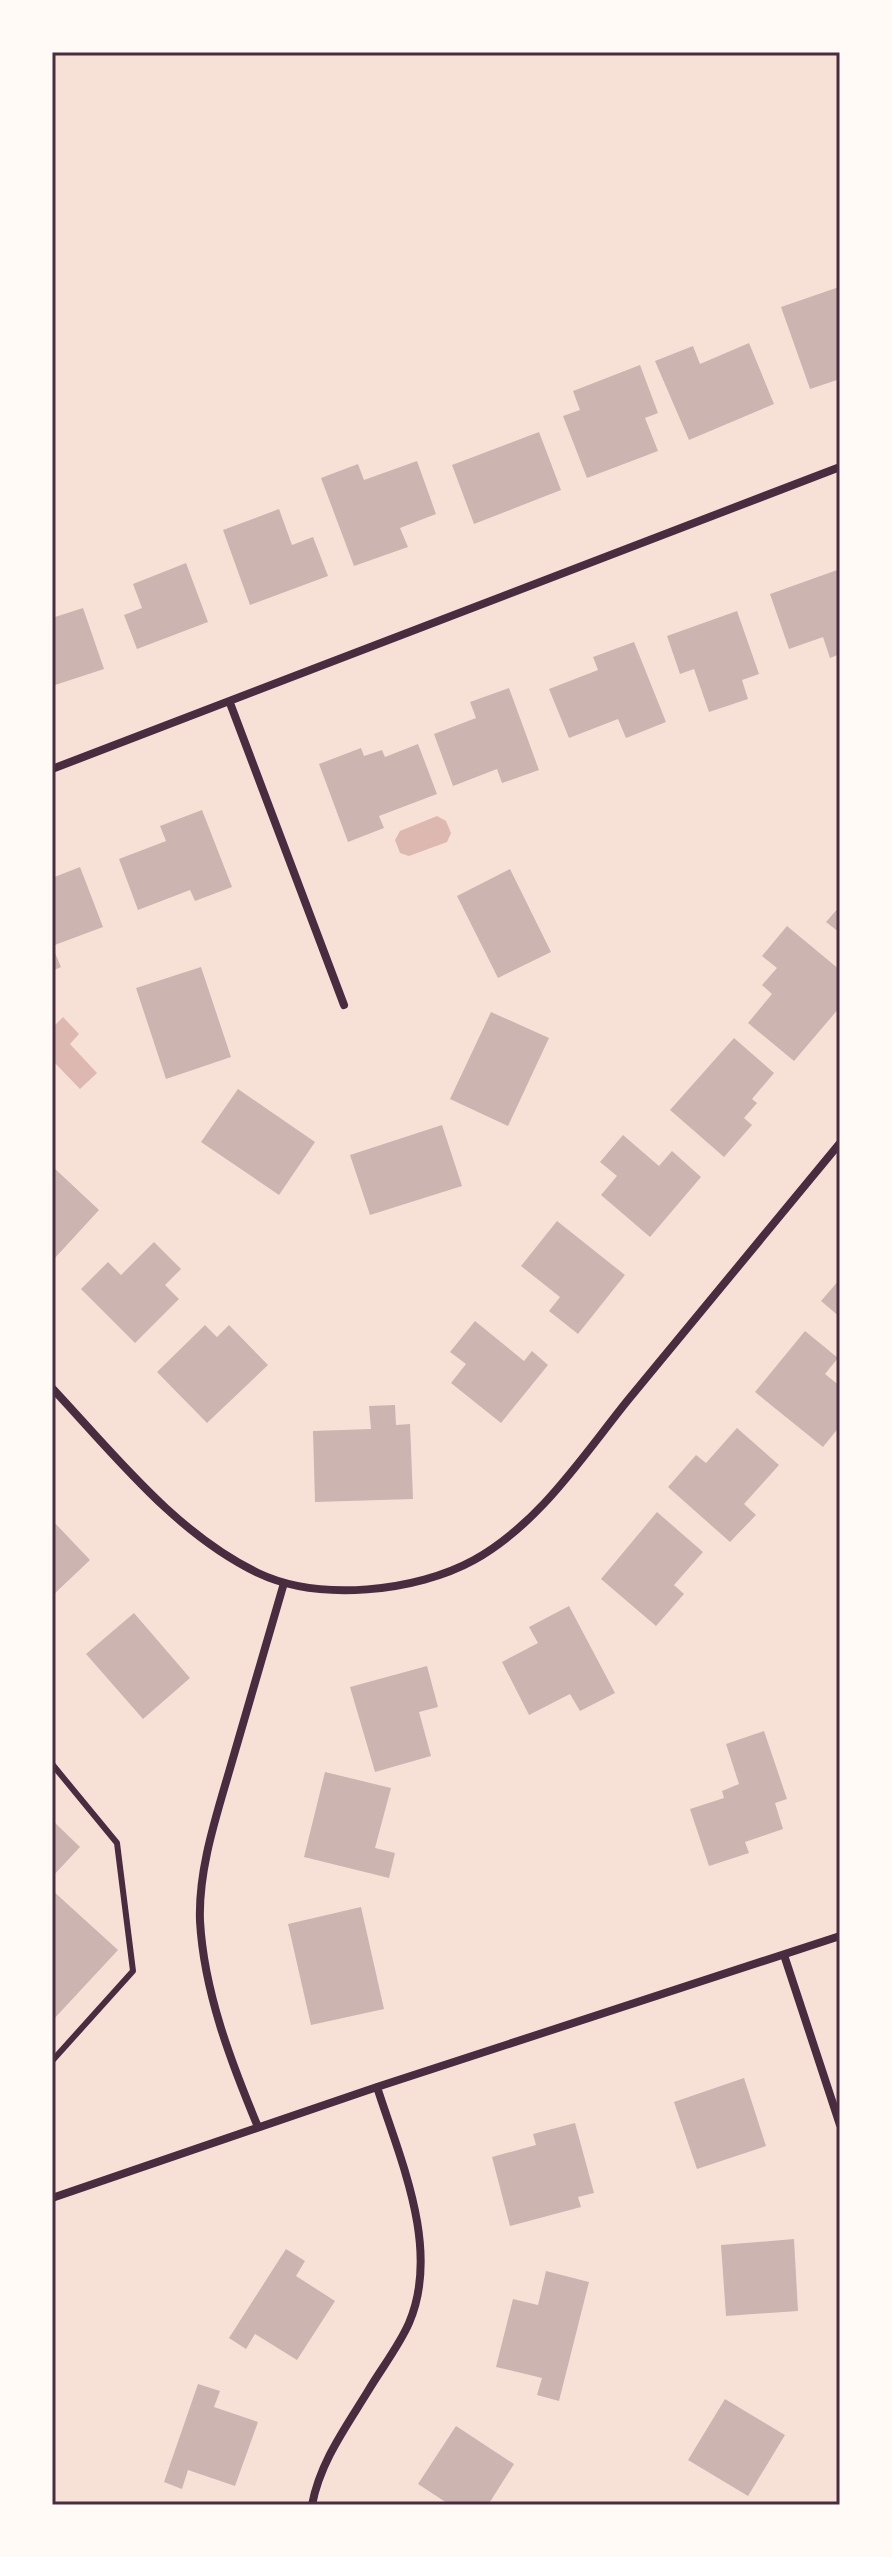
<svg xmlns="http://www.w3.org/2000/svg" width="892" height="2557" viewBox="0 0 892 2557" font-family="Jost,sans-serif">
<rect width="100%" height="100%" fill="#f7e1d7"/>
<path fill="#dcb8b0" d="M 437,816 L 446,821 L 451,833 L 447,842 L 409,856 L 400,853 L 395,840 L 400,831 Z
M 63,1017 L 79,1034 L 70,1044 L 97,1073 L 80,1089 L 52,1060 L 52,1028 Z"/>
<path fill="#ccb4b1" d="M 839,287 L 840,379 L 810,389 L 781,307 Z
M 749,343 L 774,404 L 689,440 L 655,361 L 693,346 L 700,364 Z
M 640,365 L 658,413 L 645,418 L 658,451 L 587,478 L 563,416 L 580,410 L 573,391 Z
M 539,432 L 561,490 L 474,524 L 452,465 Z
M 417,461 L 436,514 L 400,528 L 408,547 L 354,566 L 321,478 L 358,464 L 364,480 Z
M 279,509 L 292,545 L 313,537 L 328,576 L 250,605 L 223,530 Z
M 186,563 L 208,622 L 137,649 L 124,615 L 142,608 L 133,584 Z
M 840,569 L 840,654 L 830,658 L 823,637 L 789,649 L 770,594 Z
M 83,608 L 104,669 L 52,686 L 52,618 Z
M 737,611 L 759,674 L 742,680 L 748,699 L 709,712 L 694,669 L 680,674 L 667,636 Z
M 634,642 L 666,722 L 626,738 L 618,719 L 569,738 L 549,689 L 598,670 L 593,657 Z
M 509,688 L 539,770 L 502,783 L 497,769 L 453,786 L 434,734 L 476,718 L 470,702 Z
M 418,744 L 437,794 L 379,816 L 384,828 L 348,842 L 319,764 L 361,748 L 364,756 L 382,750 L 385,757 Z
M 202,810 L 232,887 L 195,901 L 190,890 L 138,910 L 119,859 L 166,841 L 160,826 Z
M 80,867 L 103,927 L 52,946 L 61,967 L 52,971 L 52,878 Z
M 510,869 L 551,952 L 498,978 L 457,896 Z
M 840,906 L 840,933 L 826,922 Z
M 787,926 L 840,970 L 840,1007 L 794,1061 L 748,1023 L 772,994 L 762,985 L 777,968 L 762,956 Z
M 201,967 L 231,1057 L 166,1079 L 136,988 Z
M 491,1012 L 549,1038 L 508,1126 L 450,1099 Z
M 734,1038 L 774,1073 L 752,1099 L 757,1103 L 744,1118 L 752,1125 L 724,1157 L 670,1110 Z
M 238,1089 L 315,1142 L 279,1195 L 201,1142 Z
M 442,1125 L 462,1186 L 370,1215 L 350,1155 Z
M 623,1135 L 659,1166 L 672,1151 L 701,1177 L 650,1237 L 601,1195 L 617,1176 L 600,1162 Z
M 52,1166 L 99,1210 L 54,1259 L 52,1257 Z
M 557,1221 L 625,1275 L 578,1334 L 549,1311 L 560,1297 L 521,1266 Z
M 154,1242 L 181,1269 L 165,1285 L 179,1299 L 135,1343 L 81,1289 L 108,1262 L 121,1275 Z
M 840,1279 L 840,1317 L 821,1301 Z
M 475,1321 L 524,1361 L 532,1351 L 548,1365 L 501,1423 L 451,1383 L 466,1364 L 450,1352 Z
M 205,1325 L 217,1337 L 229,1325 L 268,1365 L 207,1423 L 157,1372 Z
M 805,1331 L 838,1358 L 825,1374 L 840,1386 L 840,1426 L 823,1447 L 755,1392 Z
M 395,1405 L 396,1425 L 410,1424 L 413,1499 L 315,1502 L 313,1431 L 371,1429 L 369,1406 Z
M 737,1428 L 779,1465 L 744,1504 L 756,1515 L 730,1542 L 668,1487 L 696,1455 L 706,1463 Z
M 657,1512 L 703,1552 L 674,1585 L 684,1594 L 656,1626 L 601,1579 Z
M 52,1520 L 90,1560 L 52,1596 Z
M 569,1606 L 615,1693 L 580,1711 L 570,1694 L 529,1715 L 502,1662 L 538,1643 L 529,1627 Z
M 134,1613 L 190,1678 L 143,1719 L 86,1654 Z
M 427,1666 L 438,1707 L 419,1712 L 431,1756 L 375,1772 L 350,1687 Z
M 764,1731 L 787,1799 L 775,1803 L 783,1829 L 745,1842 L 749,1853 L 709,1866 L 690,1809 L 724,1798 L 722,1791 L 739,1784 L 726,1744 Z
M 325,1772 L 391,1788 L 375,1848 L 395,1853 L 389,1878 L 304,1857 Z
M 52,1820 L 80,1847 L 52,1877 Z
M 52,1890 L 118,1950 L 52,2021 Z
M 361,1907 L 384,2009 L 311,2025 L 288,1924 Z
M 744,2078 L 766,2146 L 697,2169 L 674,2102 Z
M 575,2123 L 594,2193 L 578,2197 L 581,2207 L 510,2226 L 492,2157 L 536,2145 L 533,2134 Z
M 794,2239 L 798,2311 L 726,2316 L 721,2245 Z
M 286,2249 L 305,2261 L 296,2276 L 335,2301 L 297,2360 L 255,2334 L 246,2349 L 229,2338 Z
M 546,2271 L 589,2282 L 559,2401 L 537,2395 L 542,2378 L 496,2367 L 513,2299 L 538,2305 Z
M 198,2384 L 220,2391 L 214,2407 L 258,2422 L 235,2486 L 188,2470 L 182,2489 L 164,2482 Z
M 725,2399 L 785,2435 L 748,2496 L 688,2460 Z
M 456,2426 L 514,2464 L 488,2505 L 450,2505 L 418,2484 Z"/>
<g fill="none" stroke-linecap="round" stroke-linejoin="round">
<path stroke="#4a2c40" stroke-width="6" d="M 52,1764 L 117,1843 L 133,1971 L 52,2061"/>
<path stroke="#4a2c40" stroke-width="8" d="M 230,703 L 344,1005
M 52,769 L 840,467
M 52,1388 C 114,1454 175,1533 258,1573 C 319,1602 416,1592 474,1560 C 540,1523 582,1457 628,1400 C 699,1314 769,1229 840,1143
M 784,1955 L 840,2125
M 258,2127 C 231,2062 204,1992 200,1921 C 198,1869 217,1814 231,1765 C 249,1704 266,1643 284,1583
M 52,2198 L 377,2087 L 840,1936
M 312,2505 C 320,2462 346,2427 368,2391 C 381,2369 399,2346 409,2323 C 441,2249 400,2159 377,2087"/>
</g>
<rect width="892" height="2557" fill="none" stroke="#fffaf5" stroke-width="108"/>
<rect x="54" y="54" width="784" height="2449" fill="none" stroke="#4a2c40" stroke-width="3"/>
</svg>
